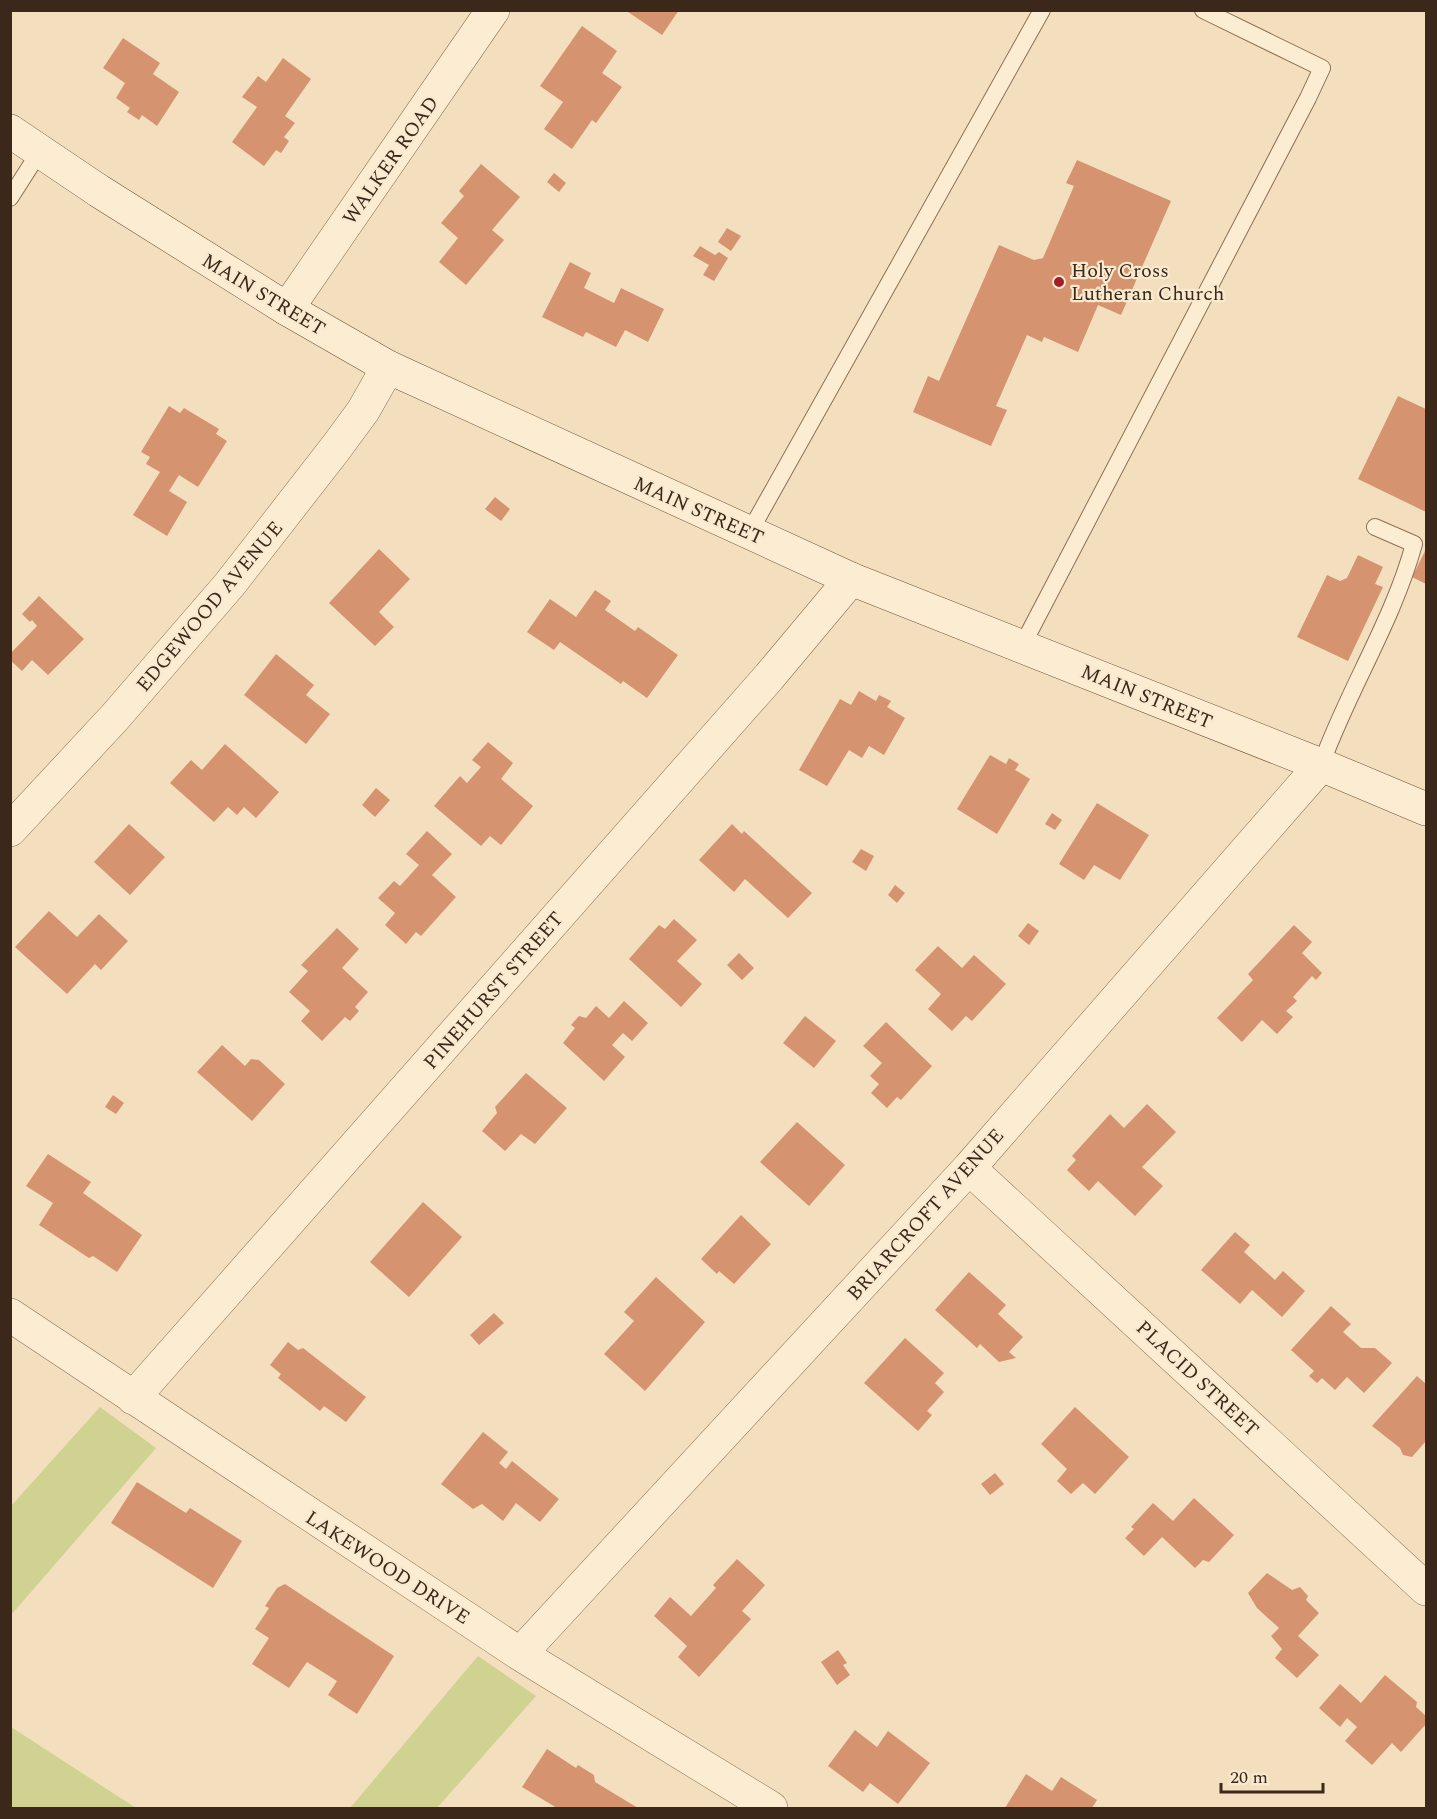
<svg xmlns="http://www.w3.org/2000/svg" width="1437" height="1819" viewBox="0 0 1437 1819" font-family="Spectral,serif">
<rect width="100%" height="100%" fill="#f3dfbe"/>
<path fill="#cfd291" d="M 100,1407 L 156,1448 L 11,1615 L 11,1506 Z
M 478,1656 L 536,1696 L 437,1808 L 350,1808 Z
M 10,1727 L 11,1727 L 136,1808 L 11,1808 Z"/>
<path fill="#d59370" d="M 629,10 L 679,10 L 662,35 L 628,12 Z
M 582,26 L 617,51 L 602,73 L 622,87 L 596,123 L 592,120 L 572,149 L 544,129 L 563,102 L 540,86 Z
M 123,38 L 160,63 L 153,74 L 179,92 L 157,126 L 142,115 L 139,120 L 127,112 L 130,108 L 116,98 L 125,83 L 103,68 Z
M 283,58 L 311,79 L 285,116 L 295,123 L 284,137 L 289,141 L 281,153 L 276,150 L 264,166 L 232,142 L 257,107 L 242,97 L 258,76 L 266,82 Z
M 1077,160 L 1171,201 L 1121,315 L 1098,305 L 1078,352 L 1044,337 L 1042,342 L 1027,335 L 996,406 L 1007,410 L 991,446 L 913,412 L 928,376 L 939,381 L 999,245 L 1034,260 L 1043,258 L 1074,186 L 1066,183 Z
M 481,164 L 520,197 L 492,230 L 504,240 L 466,285 L 439,262 L 458,238 L 441,223 L 464,196 L 459,191 Z
M 554,173 L 566,183 L 559,192 L 547,182 Z
M 727,228 L 741,236 L 731,251 L 718,242 Z
M 700,246 L 715,255 L 719,252 L 728,258 L 714,281 L 703,275 L 709,265 L 693,256 Z
M 570,262 L 591,273 L 584,288 L 614,303 L 621,288 L 664,309 L 648,342 L 625,330 L 616,347 L 586,332 L 583,337 L 542,317 Z
M 1398,396 L 1426,409 L 1426,512 L 1358,479 Z
M 169,406 L 180,413 L 184,408 L 219,429 L 216,434 L 227,441 L 198,487 L 179,475 L 169,491 L 187,502 L 167,536 L 133,515 L 160,472 L 146,464 L 150,457 L 141,452 Z
M 495,497 L 510,509 L 501,521 L 485,509 Z
M 379,549 L 410,579 L 379,612 L 394,627 L 375,646 L 329,603 Z
M 1426,549 L 1426,584 L 1412,577 Z
M 1358,555 L 1383,567 L 1375,584 L 1383,587 L 1348,661 L 1297,637 L 1327,575 L 1340,581 L 1347,578 Z
M 595,590 L 611,601 L 605,610 L 635,631 L 638,627 L 678,655 L 647,698 L 623,681 L 621,684 L 560,642 L 554,650 L 527,632 L 550,599 L 576,617 Z
M 39,596 L 84,639 L 48,675 L 32,660 L 22,671 L 10,660 L 10,654 L 37,626 L 32,620 L 30,622 L 22,614 Z
M 276,654 L 314,685 L 306,695 L 330,714 L 306,744 L 244,695 Z
M 859,691 L 876,701 L 879,695 L 891,701 L 887,707 L 905,718 L 884,755 L 869,746 L 862,758 L 849,750 L 827,786 L 799,770 L 840,699 L 851,705 Z
M 488,742 L 513,763 L 501,779 L 533,806 L 501,845 L 490,836 L 481,846 L 434,806 L 460,776 L 467,783 L 481,767 L 472,760 Z
M 225,744 L 279,792 L 256,818 L 244,807 L 237,815 L 228,807 L 214,822 L 170,783 L 191,760 L 202,770 Z
M 990,755 L 1006,764 L 1009,758 L 1019,764 L 1015,770 L 1030,779 L 997,834 L 957,809 Z
M 376,788 L 390,800 L 375,817 L 362,805 Z
M 1097,803 L 1149,835 L 1120,880 L 1094,865 L 1084,880 L 1059,864 Z
M 1052,813 L 1062,820 L 1055,830 L 1045,824 Z
M 129,824 L 165,857 L 130,895 L 94,862 Z
M 732,824 L 742,834 L 744,831 L 812,893 L 788,918 L 745,879 L 734,892 L 699,860 Z
M 427,831 L 452,854 L 432,875 L 456,897 L 421,936 L 416,932 L 406,944 L 385,925 L 395,913 L 378,898 L 394,881 L 400,886 L 419,865 L 406,854 Z
M 861,849 L 874,856 L 866,871 L 852,862 Z
M 895,885 L 905,893 L 897,903 L 888,895 Z
M 49,911 L 77,937 L 99,914 L 128,941 L 101,970 L 95,964 L 67,994 L 15,947 Z
M 674,919 L 697,940 L 677,961 L 702,984 L 681,1007 L 629,959 L 659,925 L 665,929 Z
M 1028,923 L 1039,931 L 1029,945 L 1018,936 Z
M 1294,925 L 1312,942 L 1302,953 L 1322,973 L 1316,980 L 1312,976 L 1293,997 L 1297,1001 L 1286,1011 L 1293,1017 L 1277,1034 L 1262,1020 L 1242,1042 L 1217,1018 L 1253,980 L 1248,974 Z
M 337,928 L 359,949 L 342,968 L 368,992 L 355,1007 L 359,1011 L 350,1021 L 345,1017 L 322,1041 L 301,1021 L 310,1011 L 289,992 L 308,971 L 301,965 Z
M 938,946 L 962,968 L 974,955 L 1006,984 L 972,1021 L 966,1016 L 952,1031 L 928,1009 L 941,994 L 915,970 Z
M 739,953 L 754,968 L 742,980 L 727,965 Z
M 624,1001 L 648,1023 L 632,1041 L 623,1033 L 612,1045 L 625,1057 L 604,1081 L 563,1043 L 575,1028 L 571,1025 L 579,1016 L 586,1018 L 596,1006 L 609,1018 Z
M 805,1016 L 836,1041 L 814,1068 L 783,1043 Z
M 886,1022 L 932,1066 L 901,1100 L 897,1097 L 887,1108 L 871,1093 L 879,1084 L 870,1076 L 882,1063 L 863,1046 Z
M 222,1045 L 245,1066 L 251,1059 L 259,1060 L 285,1084 L 252,1121 L 197,1072 Z
M 526,1073 L 567,1108 L 535,1144 L 521,1134 L 505,1151 L 482,1131 L 497,1113 L 495,1107 Z
M 113,1095 L 124,1103 L 116,1114 L 105,1107 Z
M 1147,1104 L 1176,1132 L 1142,1167 L 1163,1186 L 1135,1216 L 1098,1181 L 1089,1191 L 1067,1170 L 1076,1160 L 1072,1156 L 1110,1114 L 1124,1128 Z
M 797,1122 L 845,1165 L 809,1206 L 760,1162 Z
M 48,1154 L 91,1182 L 83,1193 L 142,1235 L 117,1272 L 93,1256 L 89,1258 L 39,1225 L 53,1203 L 26,1186 Z
M 423,1202 L 462,1237 L 409,1297 L 370,1262 Z
M 741,1215 L 771,1244 L 734,1284 L 719,1271 L 717,1274 L 701,1259 Z
M 1235,1232 L 1250,1245 L 1244,1252 L 1275,1280 L 1283,1271 L 1305,1291 L 1282,1317 L 1252,1290 L 1240,1304 L 1201,1270 Z
M 969,1272 L 1006,1305 L 998,1314 L 1023,1337 L 1009,1352 L 1016,1358 L 999,1362 L 980,1344 L 977,1348 L 935,1310 Z
M 656,1277 L 705,1322 L 645,1391 L 604,1354 L 634,1321 L 624,1312 Z
M 1331,1306 L 1351,1324 L 1343,1332 L 1361,1348 L 1375,1348 L 1392,1363 L 1364,1393 L 1347,1377 L 1335,1390 L 1322,1378 L 1317,1383 L 1309,1376 L 1314,1371 L 1291,1350 Z
M 494,1313 L 504,1323 L 479,1345 L 470,1335 Z
M 905,1338 L 944,1373 L 935,1383 L 944,1392 L 927,1411 L 932,1415 L 918,1431 L 864,1383 Z
M 288,1342 L 298,1350 L 303,1348 L 366,1397 L 346,1422 L 324,1406 L 320,1411 L 278,1378 L 281,1374 L 270,1365 Z
M 1417,1376 L 1426,1384 L 1426,1441 L 1412,1457 L 1403,1455 L 1400,1448 L 1372,1426 Z
M 1075,1407 L 1129,1457 L 1095,1494 L 1083,1483 L 1071,1494 L 1057,1481 L 1067,1469 L 1041,1444 Z
M 483,1432 L 508,1452 L 499,1463 L 506,1469 L 512,1461 L 559,1499 L 540,1522 L 516,1503 L 503,1521 L 482,1504 L 473,1509 L 441,1484 Z
M 995,1473 L 1004,1484 L 990,1495 L 981,1484 Z
M 137,1482 L 186,1513 L 190,1508 L 242,1541 L 213,1588 L 111,1523 Z
M 1194,1498 L 1234,1535 L 1209,1562 L 1203,1560 L 1195,1568 L 1162,1537 L 1144,1556 L 1125,1538 L 1134,1529 L 1131,1527 L 1153,1503 L 1173,1521 Z
M 737,1559 L 765,1585 L 742,1611 L 751,1619 L 699,1677 L 678,1657 L 687,1646 L 654,1616 L 670,1597 L 691,1616 L 716,1588 L 713,1585 Z
M 1267,1573 L 1292,1590 L 1300,1587 L 1308,1596 L 1306,1600 L 1319,1613 L 1298,1636 L 1319,1655 L 1297,1678 L 1275,1658 L 1282,1649 L 1271,1636 L 1279,1628 L 1257,1608 L 1248,1593 Z
M 285,1584 L 394,1656 L 357,1714 L 328,1695 L 337,1681 L 307,1662 L 289,1688 L 252,1664 L 269,1638 L 255,1629 L 269,1608 L 265,1606 L 277,1588 Z
M 838,1650 L 847,1663 L 843,1665 L 850,1675 L 837,1685 L 821,1662 Z
M 1385,1675 L 1417,1702 L 1416,1707 L 1426,1716 L 1426,1724 L 1401,1752 L 1392,1743 L 1372,1765 L 1345,1741 L 1357,1727 L 1347,1718 L 1340,1727 L 1319,1708 L 1340,1684 L 1361,1703 Z
M 855,1730 L 877,1747 L 888,1731 L 930,1763 L 898,1804 L 870,1783 L 863,1792 L 828,1766 Z
M 547,1749 L 576,1768 L 578,1765 L 594,1775 L 595,1782 L 638,1808 L 557,1808 L 522,1787 Z
M 1026,1774 L 1052,1791 L 1061,1777 L 1097,1800 L 1092,1808 L 1005,1808 Z"/>
<g fill="none" stroke-linecap="round" stroke-linejoin="round">
<defs>
<path id="lane" d="M 10,198 L 40,151
M 749,533 L 1042,10
M 1022,646 L 1308,98 L 1322,68 L 1203,10
M 1321,765 C 1348,690 1393,621 1414,544 L 1375,527"/>
<path id="street" d="M 287,309 L 493,10
M 10,830 L 115,717 L 230,584 L 335,449 L 363,411 L 388,367
M 969,1168 L 1426,1589
M 10,1315 L 520,1654 L 771,1808
M 133,1398 L 769,677 L 851,579
M 520,1654 L 969,1168 L 1321,765"/>
<path id="secondary" d="M 10,131 L 99,191 L 287,309 L 388,367 L 851,579 L 1321,765 L 1426,809"/>
</defs>
<use href="#lane" stroke="#8d6f55" stroke-width="18"/>
<use href="#street" stroke="#8d6f55" stroke-width="34"/>
<use href="#secondary" stroke="#6f5038" stroke-width="34"/>
<use href="#lane" stroke="#fcedd2" stroke-width="16"/>
<use href="#street" stroke="#fcedd2" stroke-width="33"/>
<use href="#secondary" stroke="#fcedd2" stroke-width="33"/>
</g>
<circle fill="#a31e28" stroke="#f9eacf" stroke-width="2" cx="1059" cy="282" r="6"/>
<g text-anchor="middle" stroke-width="4.5" stroke-linejoin="round" paint-order="stroke">
<g font-size="20" fill="#3b281b" stroke="#f9eacf">
<text transform="translate(390 160) rotate(-55)" y="7">WALKER ROAD</text>
<text transform="translate(264 294) rotate(31)" y="7">MAIN STREET</text>
<text transform="translate(699 510) rotate(24)" y="7">MAIN STREET</text>
<text transform="translate(209 606) rotate(-50)" y="7">EDGEWOOD AVENUE</text>
<text transform="translate(1147 696) rotate(22)" y="7">MAIN STREET</text>
<text transform="translate(493 990) rotate(-49)" y="7">PINEHURST STREET</text>
<text transform="translate(925 1214) rotate(-48)" y="7">BRIARCROFT AVENUE</text>
<text transform="translate(1198 1378) rotate(43)" y="7">PLACID STREET</text>
<text transform="translate(388 1567) rotate(33)" y="7">LAKEWOOD DRIVE</text>
</g>
<g font-size="20" fill="#3b281b" stroke="#f9eacf" text-anchor="start">
<text x="1071" y="277">Holy Cross<tspan x="1071" dy="23">Lutheran Church</tspan></text>
</g>
</g>
<rect width="1437" height="1819" fill="none" stroke="#3b281b" stroke-width="24"/>
<path d="M1221 1783v9h102v-9" fill="none" stroke="#3b281b" stroke-width="3"/>
<text x="1230" y="1783" font-size="18" fill="#3b281b" stroke="#f9eacf" stroke-width="4.5" paint-order="stroke">20 m</text>
</svg>
